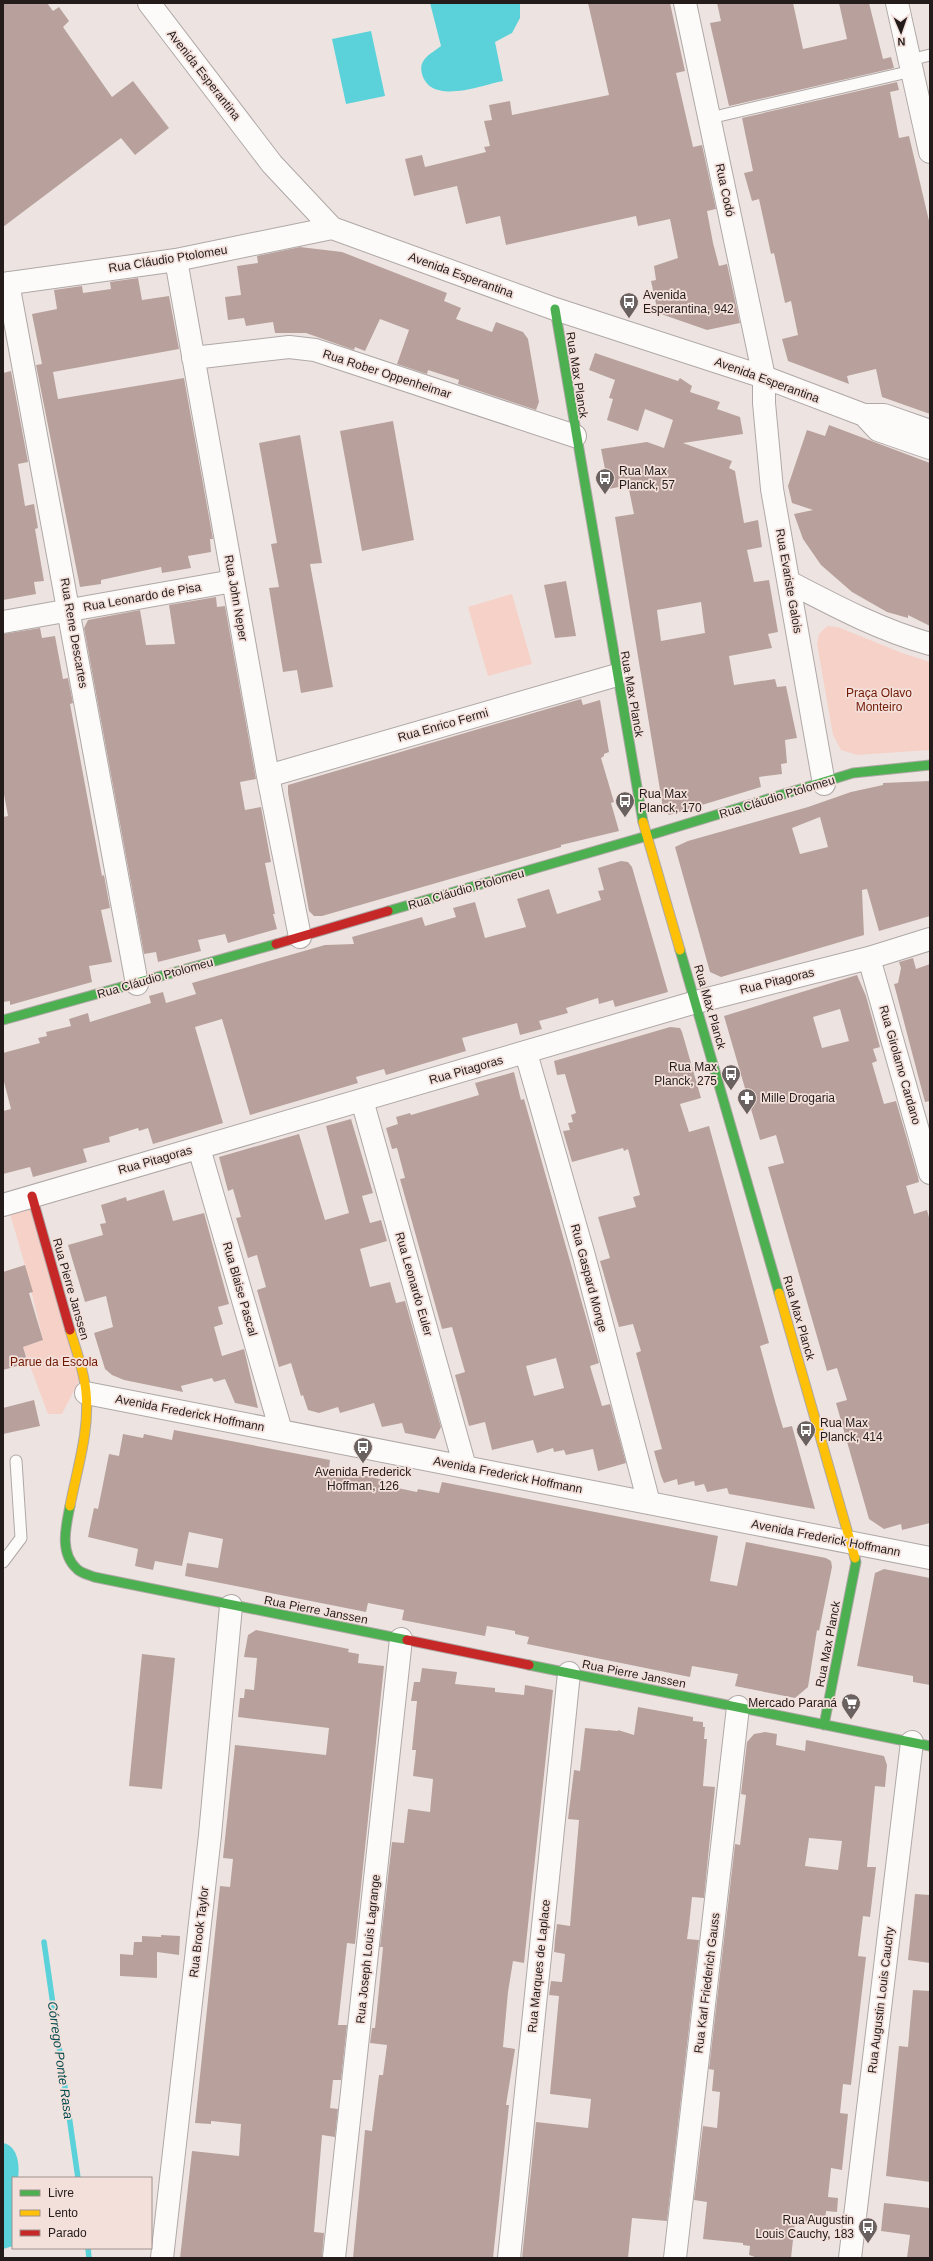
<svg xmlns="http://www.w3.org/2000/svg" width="933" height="2261" viewBox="0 0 933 2261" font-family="Helvetica,sans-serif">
<rect width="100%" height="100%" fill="#ede4e1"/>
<path fill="#f6d1c8" d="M 512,594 L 532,664 L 488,676 L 468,607 Z
M 827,626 L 838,627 L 902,653 L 930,662 L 930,750 L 857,755 L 841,750 L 833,735 L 817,644 L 819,634 Z
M 32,1196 L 83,1373 L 62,1414 L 48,1414 L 23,1347 L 43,1340 L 25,1265 L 7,1204 Z"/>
<path fill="#5bd2d9" d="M 430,3 L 520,3 L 520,18 L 512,33 L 495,42 L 503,81 C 482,85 431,106 422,74 C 418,59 431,54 441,46 Z
M 371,31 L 385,96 L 346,104 L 332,39 Z
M 3,2143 C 18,2146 20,2165 18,2178 L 13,2178 L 13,2246 L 3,2249 Z"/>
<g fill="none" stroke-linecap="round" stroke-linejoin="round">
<path stroke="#5bd2d9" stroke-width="5.5" d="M 44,1942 L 78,2178
M 88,2248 L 89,2258"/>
</g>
<path fill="#b8a19c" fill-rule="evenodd" d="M 3,3 L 47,3 L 53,11 L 59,7 L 69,21 L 63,27 L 112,97 L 133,81 L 169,128 L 135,155 L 121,138 L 3,227 Z
M 588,3 L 670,3 L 685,71 L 676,73 L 693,147 L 702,145 L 716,209 L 707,211 L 713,243 L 719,266 L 727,264 L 740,323 L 707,330 L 658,313 L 651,281 L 656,280 L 654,266 L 678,258 L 670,219 L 638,226 L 636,216 L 506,245 L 500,216 L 466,224 L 457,186 L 414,196 L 405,159 L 422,155 L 425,167 L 486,152 L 484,147 L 490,146 L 484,121 L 492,120 L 489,105 L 510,101 L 512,115 L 609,95 Z
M 717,3 L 793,3 L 803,49 L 847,39 L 839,3 L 869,3 L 883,59 L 891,57 L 894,68 L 729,106 L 710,23 L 721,21 Z
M 897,82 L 899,90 L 890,92 L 899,138 L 909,136 L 930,225 L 930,414 L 882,397 L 876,369 L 847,376 L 849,384 L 788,361 L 782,339 L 798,335 L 791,301 L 785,303 L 774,253 L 771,254 L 759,199 L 752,201 L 744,173 L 753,171 L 742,118 Z
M 300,247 L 342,252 L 447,293 L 444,301 L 461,308 L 456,319 L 492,332 L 496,322 L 523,332 L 528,339 L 539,402 L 536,410 L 458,384 L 459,380 L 428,370 L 427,374 L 397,364 L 409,330 L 380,319 L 365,351 L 355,347 L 354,350 L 306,333 L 275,333 L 273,322 L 246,326 L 244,318 L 228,320 L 225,297 L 241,295 L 237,266 L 258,263 L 257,256 Z
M 138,278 L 142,300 L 169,296 L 179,349 L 53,372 L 58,399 L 184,378 L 213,539 L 210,539 L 211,552 L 188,556 L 191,568 L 162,573 L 161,567 L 101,580 L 101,584 L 80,587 L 36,365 L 42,364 L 32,314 L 57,309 L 54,290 L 82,286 L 83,293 L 111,289 L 110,282 Z
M 595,353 L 678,381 L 680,378 L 692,386 L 690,392 L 720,402 L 717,409 L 740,417 L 743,434 L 683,443 L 732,461 L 729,468 L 735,471 L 744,523 L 758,520 L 762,547 L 747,550 L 754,582 L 769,580 L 778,632 L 768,634 L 772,648 L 729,656 L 734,685 L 775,679 L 777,687 L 786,686 L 797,738 L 785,740 L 787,763 L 781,764 L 782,774 L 759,777 L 761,787 L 669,815 L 663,808 L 615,517 L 634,514 L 628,485 L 609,489 L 601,449 L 647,442 L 664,448 L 673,420 L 645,409 L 638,431 L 607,420 L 613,399 L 609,398 L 615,380 L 589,370 ZM 701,602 L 705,633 L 661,641 L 657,610 Z
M 11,371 L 28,462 L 18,464 L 25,506 L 34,504 L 38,528 L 35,529 L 44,581 L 34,582 L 36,594 L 3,600 L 3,373 Z
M 393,421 L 414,540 L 362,551 L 340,431 Z
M 829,425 L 930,463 L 930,626 L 908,615 L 908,618 L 887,612 L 852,592 L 821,565 L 803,539 L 794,514 L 813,510 L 792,503 L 788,486 L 807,430 L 825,436 Z
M 300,435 L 322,563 L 310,564 L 333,687 L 301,693 L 297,670 L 283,672 L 269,588 L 279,587 L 271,544 L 277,543 L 259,443 Z
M 566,581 L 576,636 L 555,638 L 544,585 Z
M 216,597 L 217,607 L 225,606 L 256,779 L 240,782 L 245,810 L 261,807 L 271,862 L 265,863 L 275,914 L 273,914 L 277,929 L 228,943 L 225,934 L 198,940 L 201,951 L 158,962 L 156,952 L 144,954 L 84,628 L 88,620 L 140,610 L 146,645 L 175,644 L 169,605 Z
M 40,628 L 42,638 L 55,636 L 63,679 L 68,678 L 73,703 L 70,704 L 102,876 L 104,875 L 110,908 L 101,910 L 112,962 L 89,966 L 92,982 L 10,1005 L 10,1001 L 3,1002 L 3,817 L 8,816 L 3,789 L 3,634 Z
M 581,699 L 583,705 L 600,700 L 609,752 L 604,754 L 604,756 L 601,758 L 614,802 L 611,803 L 619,831 L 561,845 L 561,847 L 322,916 L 314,916 L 309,911 L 288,793 L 288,785 Z
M 930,781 L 930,916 L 879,931 L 867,889 L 862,890 L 864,935 L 721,977 L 710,972 L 675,847 L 688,841 L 808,807 L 851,792 L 883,785 L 883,783 ZM 820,817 L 828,847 L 800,854 L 792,828 Z
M 621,861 L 628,862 L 632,867 L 668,992 L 615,1007 L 613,1000 L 599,1004 L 598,998 L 566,1008 L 568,1013 L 539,1021 L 542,1029 L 520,1035 L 517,1023 L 462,1038 L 466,1051 L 386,1075 L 384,1069 L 356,1077 L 358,1083 L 250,1115 L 222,1019 L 195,1027 L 223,1123 L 153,1144 L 148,1128 L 139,1131 L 138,1128 L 109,1137 L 110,1142 L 83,1149 L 87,1162 L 33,1177 L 30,1167 L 3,1174 L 3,1111 L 11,1109 L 3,1078 L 3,1053 L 40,1043 L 38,1038 L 47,1036 L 46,1032 L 71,1026 L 69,1019 L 88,1013 L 90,1022 L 151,1003 L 149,996 L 163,992 L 166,1003 L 196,994 L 192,983 L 325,945 L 354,944 L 352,937 L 422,917 L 425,926 L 456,917 L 453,908 L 475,902 L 485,938 L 526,927 L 517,899 L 549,889 L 557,914 L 601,900 L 598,891 L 604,890 L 598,868 Z
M 913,958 L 916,969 L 930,964 L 930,1101 L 925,1102 L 894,984 L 898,983 L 901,968 L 899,962 Z
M 857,975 L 866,996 L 880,1047 L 873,1049 L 877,1061 L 872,1063 L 884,1104 L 896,1101 L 918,1177 L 919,1182 L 906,1186 L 914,1214 L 927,1210 L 930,1221 L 930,1523 L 902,1530 L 901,1524 L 884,1529 L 869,1519 L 836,1403 L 847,1400 L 837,1368 L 827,1371 L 768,1167 L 784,1163 L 776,1135 L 760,1140 L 724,1016 ZM 840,1009 L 849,1041 L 822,1048 L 813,1017 Z
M 670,1027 L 680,1028 L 682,1032 L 701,1098 L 680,1104 L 689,1132 L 709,1126 L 769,1343 L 760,1346 L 775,1401 L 783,1428 L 792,1426 L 815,1509 L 729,1494 L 727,1488 L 707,1492 L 704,1484 L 695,1486 L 694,1481 L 678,1485 L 677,1479 L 664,1483 L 661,1476 L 654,1451 L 662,1449 L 636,1353 L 641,1351 L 633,1324 L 619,1327 L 600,1261 L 610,1258 L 598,1217 L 636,1207 L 633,1197 L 640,1195 L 628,1149 L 624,1151 L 623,1148 L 572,1162 L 563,1131 L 570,1130 L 568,1123 L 573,1122 L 571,1115 L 576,1113 L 565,1074 L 557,1075 L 554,1061 Z
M 514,1072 L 521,1100 L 524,1099 L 599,1363 L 590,1366 L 602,1406 L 610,1404 L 626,1463 L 598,1471 L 593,1449 L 566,1455 L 564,1450 L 554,1452 L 553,1448 L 537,1453 L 533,1440 L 492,1450 L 485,1422 L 469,1426 L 455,1375 L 465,1372 L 452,1327 L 442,1329 L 400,1179 L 405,1178 L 397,1148 L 392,1149 L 386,1128 L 398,1124 L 396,1117 L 410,1113 L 411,1115 L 479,1095 L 475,1083 ZM 556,1358 L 564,1388 L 534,1396 L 526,1366 Z
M 351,1119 L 373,1193 L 362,1196 L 370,1223 L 381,1220 L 387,1241 L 360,1249 L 370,1287 L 390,1282 L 396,1303 L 405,1301 L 441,1427 L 435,1439 L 405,1433 L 402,1423 L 382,1427 L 374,1403 L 340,1413 L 338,1407 L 319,1413 L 308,1410 L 303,1395 L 301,1396 L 291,1363 L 279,1367 L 257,1290 L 266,1287 L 257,1255 L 248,1258 L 236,1218 L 241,1217 L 233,1189 L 228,1191 L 223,1172 L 219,1157 L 299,1134 L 325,1220 L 349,1213 L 326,1126 Z
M 164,1190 L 173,1221 L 204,1213 L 229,1304 L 218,1307 L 223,1324 L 214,1327 L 222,1356 L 244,1349 L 258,1408 L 235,1403 L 225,1379 L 214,1382 L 212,1378 L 181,1386 L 183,1392 L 124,1380 L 112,1375 L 105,1369 L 94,1333 L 113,1327 L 106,1296 L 85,1302 L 68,1245 L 103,1235 L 100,1224 L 106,1223 L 101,1205 L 126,1197 L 127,1201 Z
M 25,1265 L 33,1292 L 29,1293 L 43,1340 L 23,1347 L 28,1363 L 3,1370 L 3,1272 Z
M 34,1400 L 40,1426 L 3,1434 L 3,1408 Z
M 174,1430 L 330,1460 L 329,1468 L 384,1480 L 383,1485 L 417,1492 L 418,1489 L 439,1493 L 442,1482 L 718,1536 L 710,1581 L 737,1586 L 746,1542 L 826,1558 L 831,1561 L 832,1567 L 819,1631 L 817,1630 L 808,1687 L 795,1698 L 735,1686 L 738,1674 L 692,1666 L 690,1677 L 527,1644 L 529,1637 L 515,1634 L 515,1631 L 487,1626 L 485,1636 L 402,1620 L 404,1610 L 368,1603 L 366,1612 L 185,1576 L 187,1563 L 218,1568 L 223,1539 L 189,1532 L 182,1566 L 155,1561 L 153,1570 L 135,1566 L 138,1549 L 88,1537 L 94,1508 L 98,1509 L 109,1454 L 119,1456 L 123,1434 L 143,1438 L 144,1434 L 172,1440 Z
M 884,1569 L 930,1578 L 930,1685 L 913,1682 L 913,1676 L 857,1666 L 875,1573 Z
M 256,1630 L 349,1649 L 348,1652 L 359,1654 L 358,1663 L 384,1666 L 355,1944 L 347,1943 L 338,2025 L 347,2025 L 341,2080 L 333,2080 L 330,2108 L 338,2109 L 335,2137 L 322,2135 L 314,2232 L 324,2233 L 322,2258 L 180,2258 L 192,2151 L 239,2156 L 241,2124 L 211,2121 L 211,2124 L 195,2123 L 220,1886 L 230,1887 L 233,1859 L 223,1858 L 235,1745 L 326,1755 L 329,1728 L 238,1717 L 240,1698 L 244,1698 L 245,1689 L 254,1690 L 257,1658 L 244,1657 L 248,1635 Z
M 142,1654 L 175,1658 L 162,1789 L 129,1786 Z
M 422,1668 L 457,1672 L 455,1684 L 495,1688 L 495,1692 L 524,1695 L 525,1685 L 553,1690 L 524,1963 L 513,1961 L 508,1992 L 503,2047 L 515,2049 L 506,2105 L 509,2105 L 493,2258 L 353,2258 L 365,2130 L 372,2131 L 379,2075 L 383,2075 L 387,2045 L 370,2043 L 372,2028 L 375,2028 L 378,1999 L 383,1947 L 380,1947 L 392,1842 L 404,1843 L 408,1809 L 430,1812 L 433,1779 L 413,1776 L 416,1750 L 412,1750 L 417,1701 L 411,1701 L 414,1682 L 420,1682 Z
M 638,1707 L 693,1717 L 693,1721 L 703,1722 L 703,1727 L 705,1727 L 704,1739 L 707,1739 L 703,1786 L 715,1787 L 704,1898 L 692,1897 L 689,1925 L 687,1939 L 699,1940 L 667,2221 L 632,2218 L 628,2258 L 522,2258 L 536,2122 L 588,2128 L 591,2099 L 550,2094 L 559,1996 L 549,1995 L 551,1981 L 562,1982 L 565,1954 L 554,1952 L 555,1939 L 557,1924 L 570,1926 L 579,1820 L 568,1819 L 574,1770 L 580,1771 L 585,1728 L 618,1731 L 618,1730 L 634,1735 Z
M 765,1732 L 777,1734 L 776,1745 L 805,1751 L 806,1740 L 884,1756 L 887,1765 L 885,1787 L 875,1786 L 867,1867 L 876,1867 L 870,1917 L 863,1916 L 858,1956 L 866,1957 L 851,2085 L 843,2084 L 840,2113 L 848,2114 L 842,2170 L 831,2168 L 828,2197 L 838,2198 L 837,2212 L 826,2211 L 825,2225 L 795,2222 L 791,2258 L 758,2258 L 749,2255 L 750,2246 L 743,2245 L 743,2243 L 703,2239 L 707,2202 L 694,2200 L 703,2126 L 717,2128 L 720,2092 L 712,2091 L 714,2070 L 709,2069 L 735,1844 L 740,1845 L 746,1795 L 741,1794 L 747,1742 L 754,1734 ZM 809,1838 L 842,1841 L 838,1870 L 805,1866 Z
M 915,1894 L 930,1895 L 930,1963 L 908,1960 Z
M 161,1935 L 180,1936 L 179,1955 L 157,1952 L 157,1978 L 120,1976 L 120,1954 L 133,1955 L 134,1942 L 142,1942 L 142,1936 L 161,1937 Z
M 913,1990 L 930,1991 L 930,2182 L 886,2176 L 899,2046 L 908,2047 Z
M 884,2203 L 930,2208 L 930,2258 L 907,2258 L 910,2235 L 881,2231 Z"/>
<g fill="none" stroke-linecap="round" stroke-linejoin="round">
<defs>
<path id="lane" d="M 910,60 L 930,55
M 710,118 L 912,71
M 3,1562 L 21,1538 L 16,1461"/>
<path id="street" d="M 149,3 L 272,164 L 332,228 L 555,309 L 764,377 L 864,415 L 884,415 L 930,431
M 685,3 L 764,377 L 764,403 L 772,489 L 824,784
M 897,3 L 930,152
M 176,260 L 268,776 L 300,937
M 8,283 L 137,984
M 3,284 L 176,260 L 332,228
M 193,358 L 289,347 L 315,350 L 575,436
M 864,415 L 878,430 L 930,448
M 789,582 C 835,606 880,630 930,644
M 3,622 L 233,581
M 268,776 L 617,675
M 869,958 L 930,1173
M 526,1053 L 584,1256 L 649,1503
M 362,1100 L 465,1467
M 199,1148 L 281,1431
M 3,1205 L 696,1002 L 869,958 L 930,939
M 86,1393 L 930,1558
M 162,2258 L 210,1835 L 231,1606
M 334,2258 L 401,1639
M 509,2258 L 569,1673
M 675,2258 L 738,1707
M 850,2258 L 912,1742"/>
<path id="fast" d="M 555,309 L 643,822
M 388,911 L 647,836 L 853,773 L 930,765
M 680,950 L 779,1293
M 3,1020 L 276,944
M 70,1506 C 66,1526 59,1553 77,1569 C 81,1573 89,1575 94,1577 L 407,1640
M 529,1665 L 930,1746
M 824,1725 L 856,1562 L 855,1558"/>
<path id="slow" d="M 643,822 L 680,950
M 779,1293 L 855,1558
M 70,1506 C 77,1469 90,1430 86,1392 C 84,1370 76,1350 70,1330"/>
<path id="jam" d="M 276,944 L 388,911
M 32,1196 L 70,1330
M 407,1640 L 529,1665"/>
</defs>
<use href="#lane" stroke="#afa8a6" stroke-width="13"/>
<use href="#street" stroke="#afa8a6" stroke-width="24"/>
<use href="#fast" stroke="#afa8a6" stroke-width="11"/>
<use href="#slow" stroke="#afa8a6" stroke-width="11"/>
<use href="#jam" stroke="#afa8a6" stroke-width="11"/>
<use href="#lane" stroke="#fcfbfa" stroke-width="11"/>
<use href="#street" stroke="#fcfbfa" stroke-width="22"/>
<use href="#fast" stroke="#4caf50" stroke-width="9"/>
<use href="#slow" stroke="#ffc107" stroke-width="9"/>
<use href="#jam" stroke="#c62828" stroke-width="9"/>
</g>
<defs>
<symbol id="bus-pin" viewBox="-11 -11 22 30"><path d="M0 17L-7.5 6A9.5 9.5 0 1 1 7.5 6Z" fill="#6a6260" stroke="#f3e0db"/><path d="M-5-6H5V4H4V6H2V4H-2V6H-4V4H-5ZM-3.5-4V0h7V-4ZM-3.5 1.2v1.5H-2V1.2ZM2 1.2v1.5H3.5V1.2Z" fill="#fff"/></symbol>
<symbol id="pharmacy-pin" viewBox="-11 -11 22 30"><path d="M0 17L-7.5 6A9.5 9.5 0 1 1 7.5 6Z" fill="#6a6260" stroke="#f3e0db"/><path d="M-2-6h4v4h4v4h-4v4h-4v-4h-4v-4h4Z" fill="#fff"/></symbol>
<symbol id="supermarket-pin" viewBox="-11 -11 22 30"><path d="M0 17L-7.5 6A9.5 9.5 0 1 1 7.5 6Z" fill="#6a6260" stroke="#f3e0db"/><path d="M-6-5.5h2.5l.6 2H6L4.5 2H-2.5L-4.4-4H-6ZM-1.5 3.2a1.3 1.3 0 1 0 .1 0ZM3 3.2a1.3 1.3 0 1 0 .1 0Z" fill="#fff"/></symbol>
</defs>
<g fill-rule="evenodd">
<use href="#bus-pin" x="618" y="291" width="22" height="30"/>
<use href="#bus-pin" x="594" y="467" width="22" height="30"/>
<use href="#bus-pin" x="614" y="790" width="22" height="30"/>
<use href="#bus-pin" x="720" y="1063" width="22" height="30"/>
<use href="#pharmacy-pin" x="736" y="1087" width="22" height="30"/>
<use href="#bus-pin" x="795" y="1419" width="22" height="30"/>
<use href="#bus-pin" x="352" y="1436" width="22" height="30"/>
<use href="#supermarket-pin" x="840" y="1692" width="22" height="30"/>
<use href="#bus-pin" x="857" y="2216" width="22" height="30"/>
</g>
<g text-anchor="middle" stroke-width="3.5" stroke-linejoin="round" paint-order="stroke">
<g font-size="12" fill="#231c1b" stroke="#f3e0db">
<text transform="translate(204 75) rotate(52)" y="4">Avenida Esperantina</text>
<text transform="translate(725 190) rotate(78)" y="4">Rua Codó</text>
<text transform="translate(168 259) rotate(-9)" y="4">Rua Cláudio Ptolomeu</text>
<text transform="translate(461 275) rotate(20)" y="4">Avenida Esperantina</text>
<text transform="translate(387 374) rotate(18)" y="4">Rua Rober Oppenheimar</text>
<text transform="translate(577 375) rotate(81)" y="4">Rua Max Planck</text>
<text transform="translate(767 380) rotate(20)" y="4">Avenida Esperantina</text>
<text transform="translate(789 581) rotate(80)" y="4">Rua Evariste Galois</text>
<text transform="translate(142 597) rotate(-10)" y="4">Rua Leonardo de Pisa</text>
<text transform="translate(236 598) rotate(80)" y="4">Rua John Neper</text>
<text transform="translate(74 633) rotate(80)" y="4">Rua Rene Descartes</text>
<text transform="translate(632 694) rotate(80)" y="4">Rua Max Planck</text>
<text transform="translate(443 725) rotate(-16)" y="4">Rua Enrico Fermi</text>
<text transform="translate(777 797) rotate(-17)" y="4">Rua Cláudio Ptolomeu</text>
<text transform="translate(466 889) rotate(-16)" y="4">Rua Cláudio Ptolomeu</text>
<text transform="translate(155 978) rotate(-16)" y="4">Rua Cláudio Ptolomeu</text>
<text transform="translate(777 981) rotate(-14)" y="4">Rua Pitagoras</text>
<text transform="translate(710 1007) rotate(74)" y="4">Rua Max Planck</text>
<text transform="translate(900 1065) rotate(74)" y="4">Rua Girolamo Cardano</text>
<text transform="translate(466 1070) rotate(-16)" y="4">Rua Pitagoras</text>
<text transform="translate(155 1160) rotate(-16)" y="4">Rua Pitagoras</text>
<text transform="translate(589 1278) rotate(75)" y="4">Rua Gaspard Monge</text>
<text transform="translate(414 1284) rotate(74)" y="4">Rua Leonardo Euler</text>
<text transform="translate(71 1289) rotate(74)" y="4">Rua Pierre Janssen</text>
<text transform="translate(240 1289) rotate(74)" y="4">Rua Blaise Pascal</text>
<text transform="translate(799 1318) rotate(74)" y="4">Rua Max Planck</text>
<text transform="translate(190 1413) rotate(11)" y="4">Avenida Frederick Hoffmann</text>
<text transform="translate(508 1475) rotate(11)" y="4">Avenida Frederick Hoffmann</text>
<text transform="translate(826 1538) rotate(11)" y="4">Avenida Frederick Hoffmann</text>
<text transform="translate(316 1610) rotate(11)" y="4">Rua Pierre Janssen</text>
<text transform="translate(828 1644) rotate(-79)" y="4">Rua Max Planck</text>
<text transform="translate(634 1674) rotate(11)" y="4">Rua Pierre Janssen</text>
<text transform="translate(199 1932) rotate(-83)" y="4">Rua Brook Taylor</text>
<text transform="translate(368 1949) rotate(-84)" y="4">Rua Joseph Louis Lagrange</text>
<text transform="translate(539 1966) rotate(-84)" y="4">Rua Marques de Laplace</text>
<text transform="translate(707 1983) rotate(-83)" y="4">Rua Karl Friederich Gauss</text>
<text transform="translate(881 2000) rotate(-83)" y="4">Rua Augustin Louis Cauchy</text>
</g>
<g font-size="12" fill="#231c1b" stroke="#f3e0db" text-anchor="start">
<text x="643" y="299">Avenida<tspan x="643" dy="14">Esperantina, 942</tspan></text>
<text x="619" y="475">Rua Max<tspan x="619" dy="14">Planck, 57</tspan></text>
<text x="639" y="798">Rua Max<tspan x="639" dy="14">Planck, 170</tspan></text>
<text x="717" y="1071" text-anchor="end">Rua Max<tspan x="717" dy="14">Planck, 275</tspan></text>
<text x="761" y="1102">Mille Drogaria</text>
<text x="820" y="1427">Rua Max<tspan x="820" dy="14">Planck, 414</tspan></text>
<text x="363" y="1476" text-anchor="middle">Avenida Frederick<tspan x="363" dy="14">Hoffman, 126</tspan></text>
<text x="837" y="1707" text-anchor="end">Mercado Paraná</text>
<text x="854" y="2224" text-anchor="end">Rua Augustin<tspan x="854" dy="14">Louis Cauchy, 183</tspan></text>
</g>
<g font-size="12" fill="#711905" stroke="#f3e0db">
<text x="879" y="697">Praça Olavo<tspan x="879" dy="14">Monteiro</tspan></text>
<text x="54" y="1366">Parue da Escola</text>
</g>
<g font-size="13" font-style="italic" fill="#064d51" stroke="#f3e0db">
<text transform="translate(61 2060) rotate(82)" y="5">Córrego Ponte Rasa</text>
</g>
</g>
<rect width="933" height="2261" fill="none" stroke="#231c1b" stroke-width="8"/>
<rect x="12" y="2177" width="140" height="72" fill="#f3e0db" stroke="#a0928e"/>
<rect x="20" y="2190" width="20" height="6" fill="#4caf50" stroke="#a0928e"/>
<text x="48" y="2197" font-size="12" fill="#231c1b">Livre</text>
<rect x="20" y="2210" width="20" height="6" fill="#ffc107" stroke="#a0928e"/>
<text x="48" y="2217" font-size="12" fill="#231c1b">Lento</text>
<rect x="20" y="2230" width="20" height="6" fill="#c62828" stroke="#a0928e"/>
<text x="48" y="2237" font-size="12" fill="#231c1b">Parado</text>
<g transform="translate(901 32) rotate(178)" stroke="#f3e0db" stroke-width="3" paint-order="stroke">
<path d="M0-3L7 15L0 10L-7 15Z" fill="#231c1b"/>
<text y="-6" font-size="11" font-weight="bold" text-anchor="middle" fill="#231c1b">N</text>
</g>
</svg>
